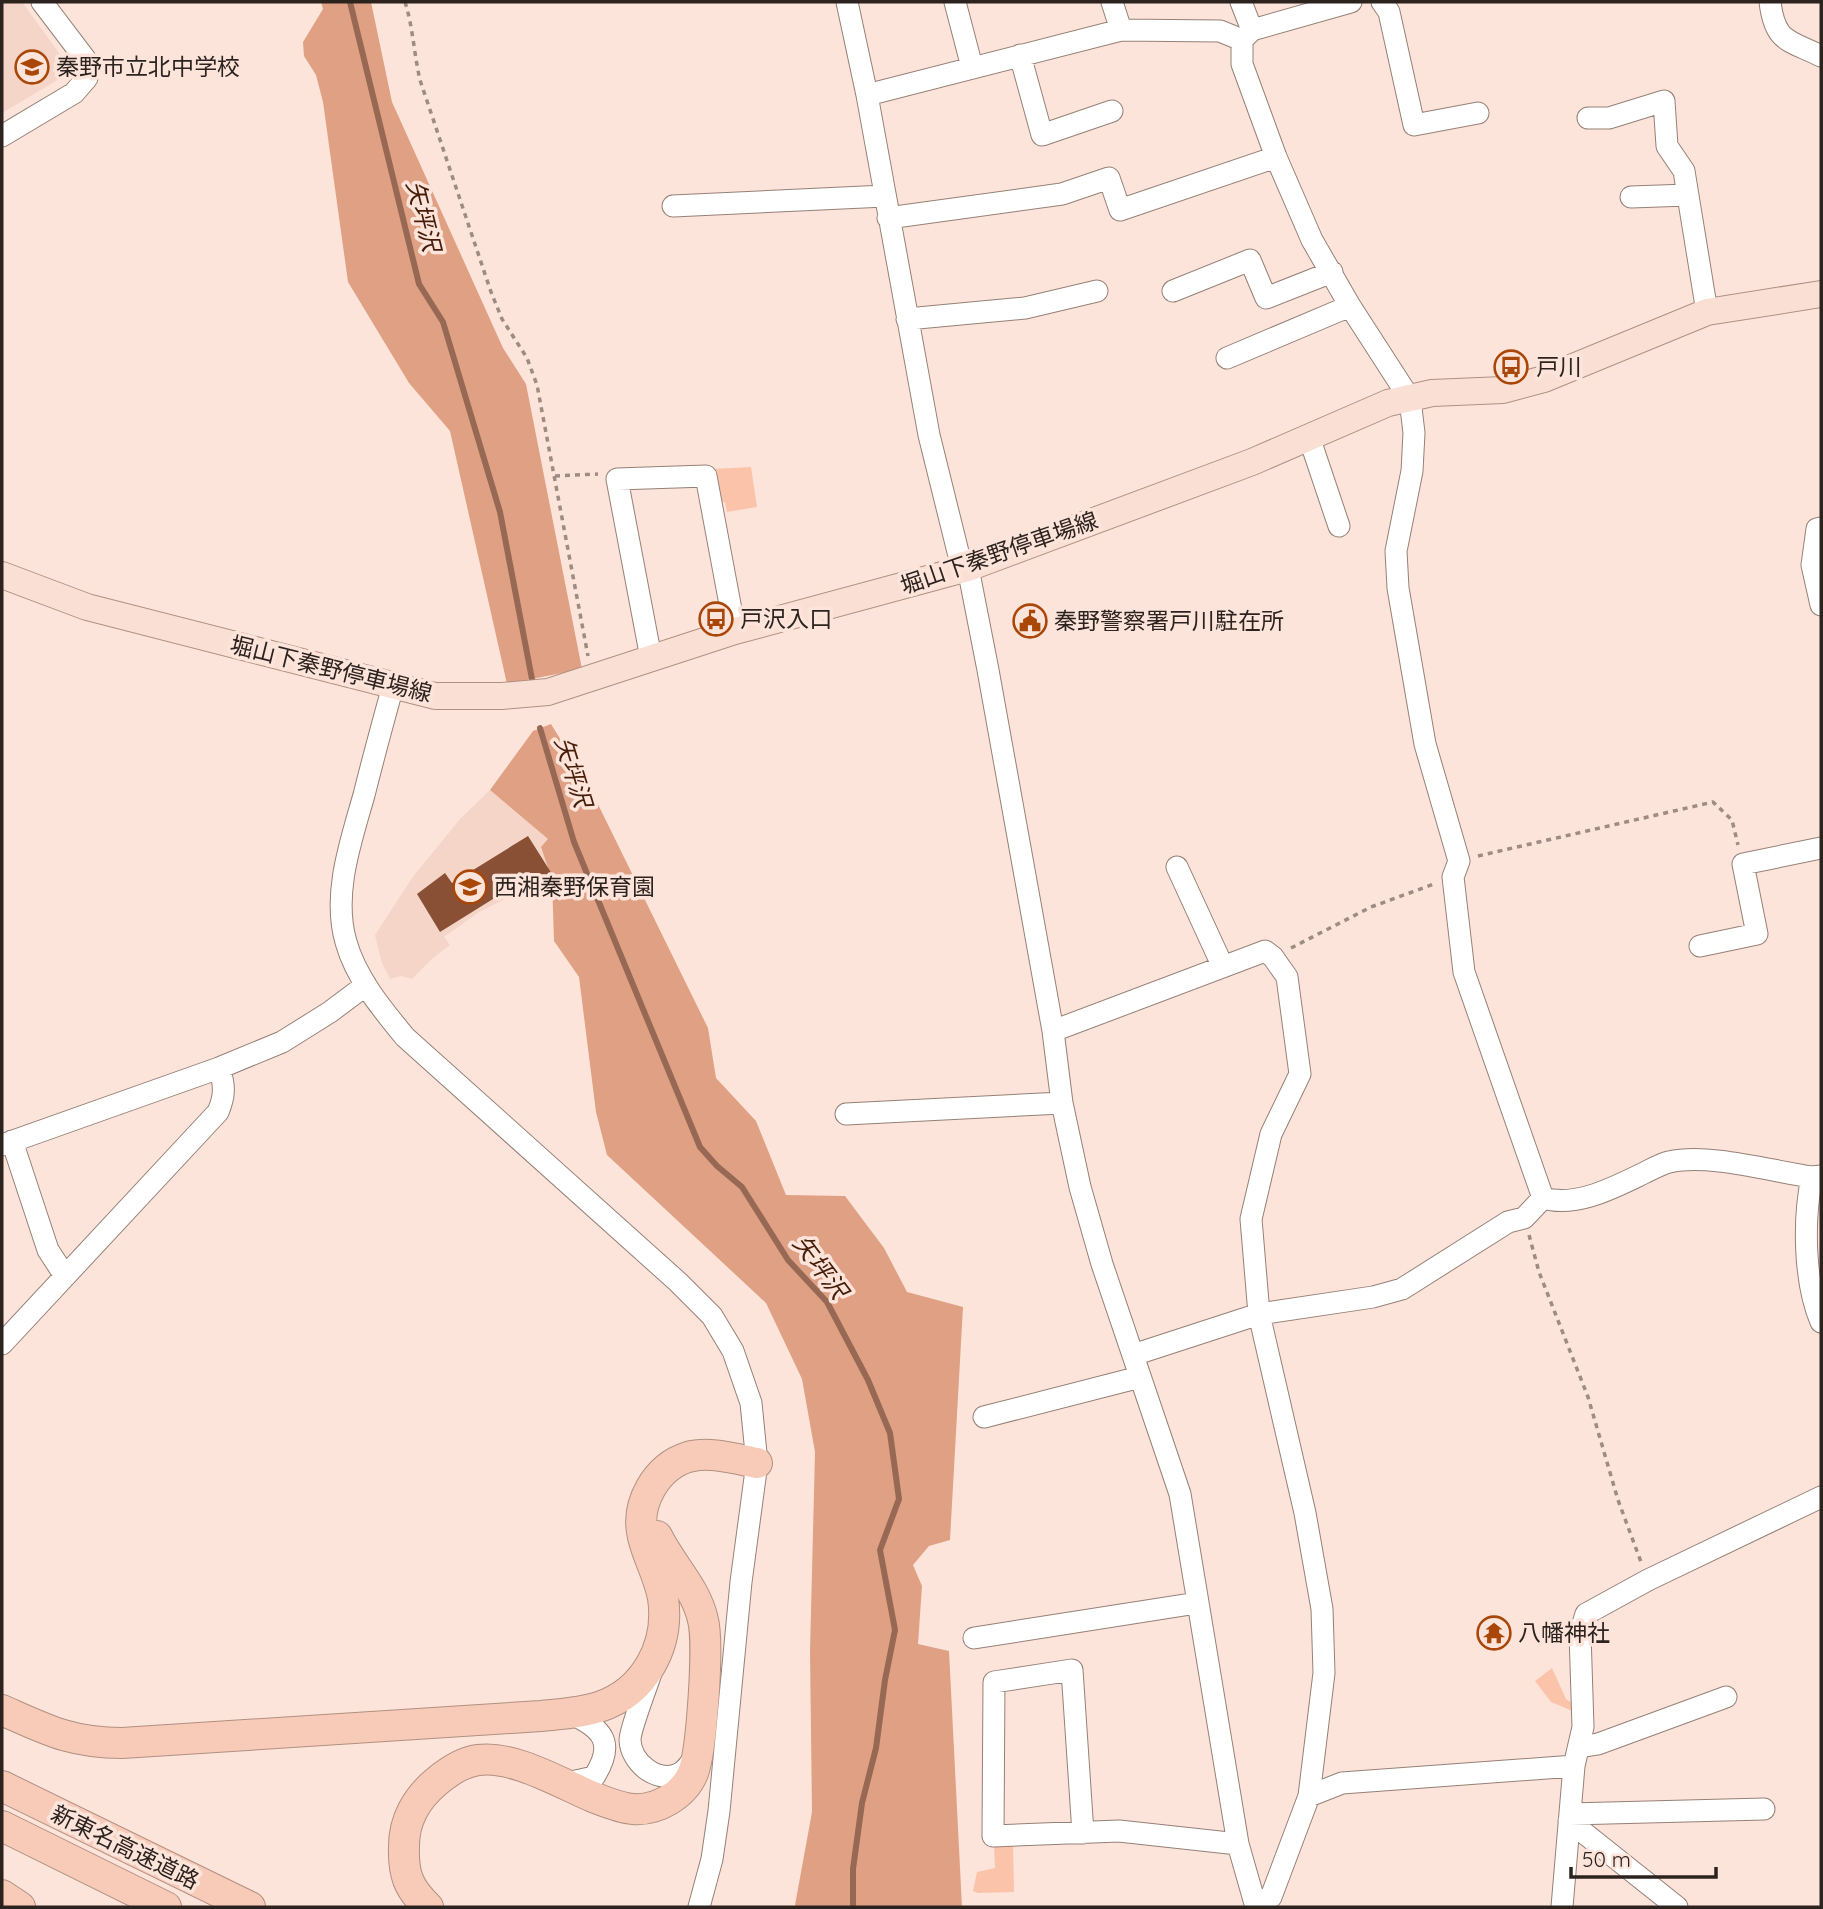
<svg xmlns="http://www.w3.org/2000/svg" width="1823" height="1909" viewBox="0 0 1823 1909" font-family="Quicksand,'Noto Sans JP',sans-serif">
<rect width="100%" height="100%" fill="#fde4da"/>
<path fill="#f4d5c8" d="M 2,2 L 22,2 L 62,57 L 61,78 L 2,113 Z
M 490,790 L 548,839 L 552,879 L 513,895 L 479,912 L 444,937 L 450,945 L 433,958 L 412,979 L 401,976 L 390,979 L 382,963 L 375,935 L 412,878 L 460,819 Z"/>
<path fill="#fac3aa" d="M 751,467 L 757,507 L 727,512 L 725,502 L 720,503 L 713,469 Z
M 1552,1668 L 1566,1699 L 1575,1705 L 1575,1712 L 1551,1702 L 1535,1681 Z
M 1013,1845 L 1014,1892 L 978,1893 L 973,1891 L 977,1872 L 995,1868 L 994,1846 Z"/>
<path fill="#e0a083" d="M 321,2 L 371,2 L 392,102 L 503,348 L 526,384 L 582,669 L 507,684 L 450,431 L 409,383 L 348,282 L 323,102 L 316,75 L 304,56 L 303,42 L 323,9 Z
M 551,724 L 588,784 L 708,1028 L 716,1078 L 756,1121 L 786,1195 L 845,1196 L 884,1248 L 907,1292 L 963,1307 L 950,1540 L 929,1546 L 913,1565 L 922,1586 L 918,1644 L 949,1651 L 962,1907 L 797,1907 L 795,1905 L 812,1812 L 810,1651 L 815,1452 L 802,1379 L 766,1303 L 607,1155 L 596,1112 L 579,977 L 554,941 L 552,879 L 541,847 L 548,839 L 490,790 L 533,731 Z"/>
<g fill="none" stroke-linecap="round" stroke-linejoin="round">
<path stroke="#976954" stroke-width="6" d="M 350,2 L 419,284 L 443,322 L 500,512 L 532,679
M 540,728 L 574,842 L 700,1147 L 717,1166 L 742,1187 L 788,1260 L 827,1302 L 868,1380 L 890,1433 L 899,1499 L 880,1550 L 895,1630 L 885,1680 L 876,1748 L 862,1803 L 853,1869 L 853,1907"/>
</g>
<path fill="#895035" d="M 528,836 L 552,874 L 539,882 L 537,878 L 511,894 L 509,889 L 440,932 L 417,894 L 445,873 L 452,883 Z"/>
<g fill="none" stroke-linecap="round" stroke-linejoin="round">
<defs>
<path id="minor" d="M 847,2 L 867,95 L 929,435 L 958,552 L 968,568 L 988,670 L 1053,1031 L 1062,1103 L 1080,1187 L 1102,1264 L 1180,1494 L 1238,1844 L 1256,1907
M 955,2 L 972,67
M 1112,2 L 1121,30
M 1241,2 L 1252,30
M 1351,2 L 1252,30 L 1242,40 L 1242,64 L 1276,157 L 1312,240 L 1350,306 L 1410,399 L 1414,433 L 1412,471 L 1396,551 L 1398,588 L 1425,744 L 1459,861 L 1453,877 L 1464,972 L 1543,1198
M 1382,2 L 1389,12 L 1414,125 L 1478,113
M 1770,2 C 1775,43 1789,40 1821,56
M 1020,55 L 1042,135 L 1112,111
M 867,95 L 1121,30 L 1220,31 L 1242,40
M 1588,118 L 1609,118 L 1664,101 L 1667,146 L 1684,171 L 1707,312
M 2,136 L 74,93 L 87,78 L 86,60 L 42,2
M 1631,197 L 1688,195
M 673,206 L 885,196
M 888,218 L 1062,194 L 1109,178 L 1120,210 L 1276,157
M 1173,291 L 1250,260 L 1266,298 L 1332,272
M 907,319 L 1025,308 L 1097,291
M 1227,358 L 1350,306
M 1309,437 L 1339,526
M 1821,528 L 1817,529 L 1812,565 L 1821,605
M 651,658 L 617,479 L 706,476 L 735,631
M 393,686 C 383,722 373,759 364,795 C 351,841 332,894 346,942 C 356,978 382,1009 405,1037 L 678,1282 L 712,1316 L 733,1351 L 751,1403 L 757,1463 L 741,1582 L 719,1811 L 712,1859 L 699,1907
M 1177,867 L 1223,967
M 1700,946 L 1757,934 L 1743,864 L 1821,848
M 1053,1031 L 1265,951 L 1273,957 L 1287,977 L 1300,1074 L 1271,1134 L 1251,1219 L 1259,1314 L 1305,1513 L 1322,1609 L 1324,1673 L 1309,1796 L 1271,1897 L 1255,1903
M 846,1114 L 1062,1103
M 12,1141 L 48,1250 L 65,1276
M 2,1145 L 219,1068 L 282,1042 L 330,1012 L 366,985
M 1812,1177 C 1803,1220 1804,1282 1821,1322
M 1543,1198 C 1576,1208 1615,1187 1644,1173 C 1652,1169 1661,1164 1669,1162 C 1709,1153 1770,1171 1812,1177 L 1821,1176
M 2,1344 L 218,1112 C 225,1096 225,1085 219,1068
M 1133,1355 L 1259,1314 L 1373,1297 L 1402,1289 L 1508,1222 L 1524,1218 L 1543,1198
M 984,1417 L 1140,1377
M 974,1638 L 1197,1603
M 651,1673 C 647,1686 630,1729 630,1740 C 631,1762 655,1782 676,1775 C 685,1772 690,1764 695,1756
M 1579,1747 L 1598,1744 L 1726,1697
M 562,1784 L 594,1777 C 616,1743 603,1728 569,1713
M 1309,1796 L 1342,1783 L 1574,1766
M 1570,1814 L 1764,1809
M 1569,1821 L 1677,1907
M 1083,1833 L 1072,1670 L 994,1682 L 993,1836 L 1119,1831 L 1238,1844
M 1562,1907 L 1574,1766 L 1583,1727 L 1580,1633 L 1586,1614 L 1648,1580 L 1821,1497"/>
<path id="major" d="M 2,575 L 87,607 L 435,696 L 502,696 L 548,692 L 735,631 L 968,568 L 1252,462 L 1388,403 L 1432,393 L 1503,390 L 1544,379 L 1707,312 L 1821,294"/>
<path id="highway" d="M 2,1710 C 47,1730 71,1743 122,1743 L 541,1716 C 560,1714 581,1713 599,1707 C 645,1692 670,1645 663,1598 C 659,1576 648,1558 643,1537 C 635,1504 656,1467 688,1457 C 709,1451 736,1459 757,1463
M 2,1786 L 250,1907
M 2,1826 L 166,1907
M 2,1895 L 20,1907
M 428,1907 C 408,1888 403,1874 404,1846 C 404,1820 417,1798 436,1782 C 448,1772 462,1762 478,1760 C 513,1755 560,1783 593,1797 C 606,1802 620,1808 633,1809 C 657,1811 684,1795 693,1773 C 702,1750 709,1643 703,1620 C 696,1588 671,1565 657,1536"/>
</defs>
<use href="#minor" stroke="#958076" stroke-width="23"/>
<use href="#major" stroke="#b09082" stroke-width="28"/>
<use href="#highway" stroke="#b09082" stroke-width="32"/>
<path stroke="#9d8b84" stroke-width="3.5" stroke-dasharray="5 5" stroke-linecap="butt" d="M 405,2 C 413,27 414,54 420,80 L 491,292 L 502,319 L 527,358 L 537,385 L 588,656
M 555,476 L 598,474
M 1478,856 L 1713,802 L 1732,820 L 1738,845
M 1291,948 L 1371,907 L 1434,884
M 1529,1235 L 1539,1272 L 1588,1397 L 1618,1500 L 1641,1562"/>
<use href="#minor" stroke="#fff" stroke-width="21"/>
<use href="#major" stroke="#fae0d4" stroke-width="26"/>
<use href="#highway" stroke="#f7cbb7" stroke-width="30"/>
</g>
<defs>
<symbol id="school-ring" viewBox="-11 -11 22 22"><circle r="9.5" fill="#fde4da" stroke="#a94708" stroke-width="1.5"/><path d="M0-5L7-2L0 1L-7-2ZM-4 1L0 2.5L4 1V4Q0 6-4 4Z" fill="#a94708"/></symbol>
<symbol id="bus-ring" viewBox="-11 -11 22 22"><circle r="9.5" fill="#fde4da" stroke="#a94708" stroke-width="1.5"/><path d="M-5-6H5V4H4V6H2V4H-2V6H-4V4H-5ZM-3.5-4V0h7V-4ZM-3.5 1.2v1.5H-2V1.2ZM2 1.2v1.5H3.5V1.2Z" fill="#a94708"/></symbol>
<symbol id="civic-ring" viewBox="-11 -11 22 22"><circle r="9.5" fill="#fde4da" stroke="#a94708" stroke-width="1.5"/><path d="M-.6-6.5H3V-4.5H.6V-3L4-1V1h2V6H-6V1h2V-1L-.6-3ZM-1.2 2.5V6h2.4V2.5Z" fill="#a94708"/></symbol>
<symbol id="temple-ring" viewBox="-11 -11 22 22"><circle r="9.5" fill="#fde4da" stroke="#a94708" stroke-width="1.5"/><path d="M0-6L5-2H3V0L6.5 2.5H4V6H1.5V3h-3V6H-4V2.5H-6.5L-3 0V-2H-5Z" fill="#a94708"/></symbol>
</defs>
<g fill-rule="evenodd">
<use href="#school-ring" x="13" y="48" width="38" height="38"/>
<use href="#bus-ring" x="1492" y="348" width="38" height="38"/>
<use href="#bus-ring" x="697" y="600" width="38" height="38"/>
<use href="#civic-ring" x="1011" y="602" width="38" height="38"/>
<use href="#school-ring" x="451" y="868" width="38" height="38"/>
<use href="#temple-ring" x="1475" y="1614" width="38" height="38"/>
</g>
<g text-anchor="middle" stroke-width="7" stroke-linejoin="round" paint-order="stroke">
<g font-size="23" fill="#2c231f" stroke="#fde4da" text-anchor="start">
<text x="56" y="75">秦野市立北中学校</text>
<text x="1536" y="375">戸川</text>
<text x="740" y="627">戸沢入口</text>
<text x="1054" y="629">秦野警察署戸川駐在所</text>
<text x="494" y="895">西湘秦野保育園</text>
<text x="1518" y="1641">八幡神社</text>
</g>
<g font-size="23" fill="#2c231f" stroke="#fde4da">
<text transform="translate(999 553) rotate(-19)" y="8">堀山下秦野停車場線</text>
<text transform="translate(331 669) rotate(14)" y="8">堀山下秦野停車場線</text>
<text transform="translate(125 1847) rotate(26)" y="8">新東名高速道路</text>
</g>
<g font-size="24" font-style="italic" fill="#451d08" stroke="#fde4da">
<text transform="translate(423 216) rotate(76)" y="8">矢坪沢</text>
<text transform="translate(573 772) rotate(73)" y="8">矢坪沢</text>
<text transform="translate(820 1267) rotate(53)" y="8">矢坪沢</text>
</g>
</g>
<rect width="1823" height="1909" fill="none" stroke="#2c231f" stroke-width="7"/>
<path d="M1571 1867v10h145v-10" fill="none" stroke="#2c231f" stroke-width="3.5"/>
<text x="1582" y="1867" font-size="21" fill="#2c231f" stroke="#fde4da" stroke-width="5" paint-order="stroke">50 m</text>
</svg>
